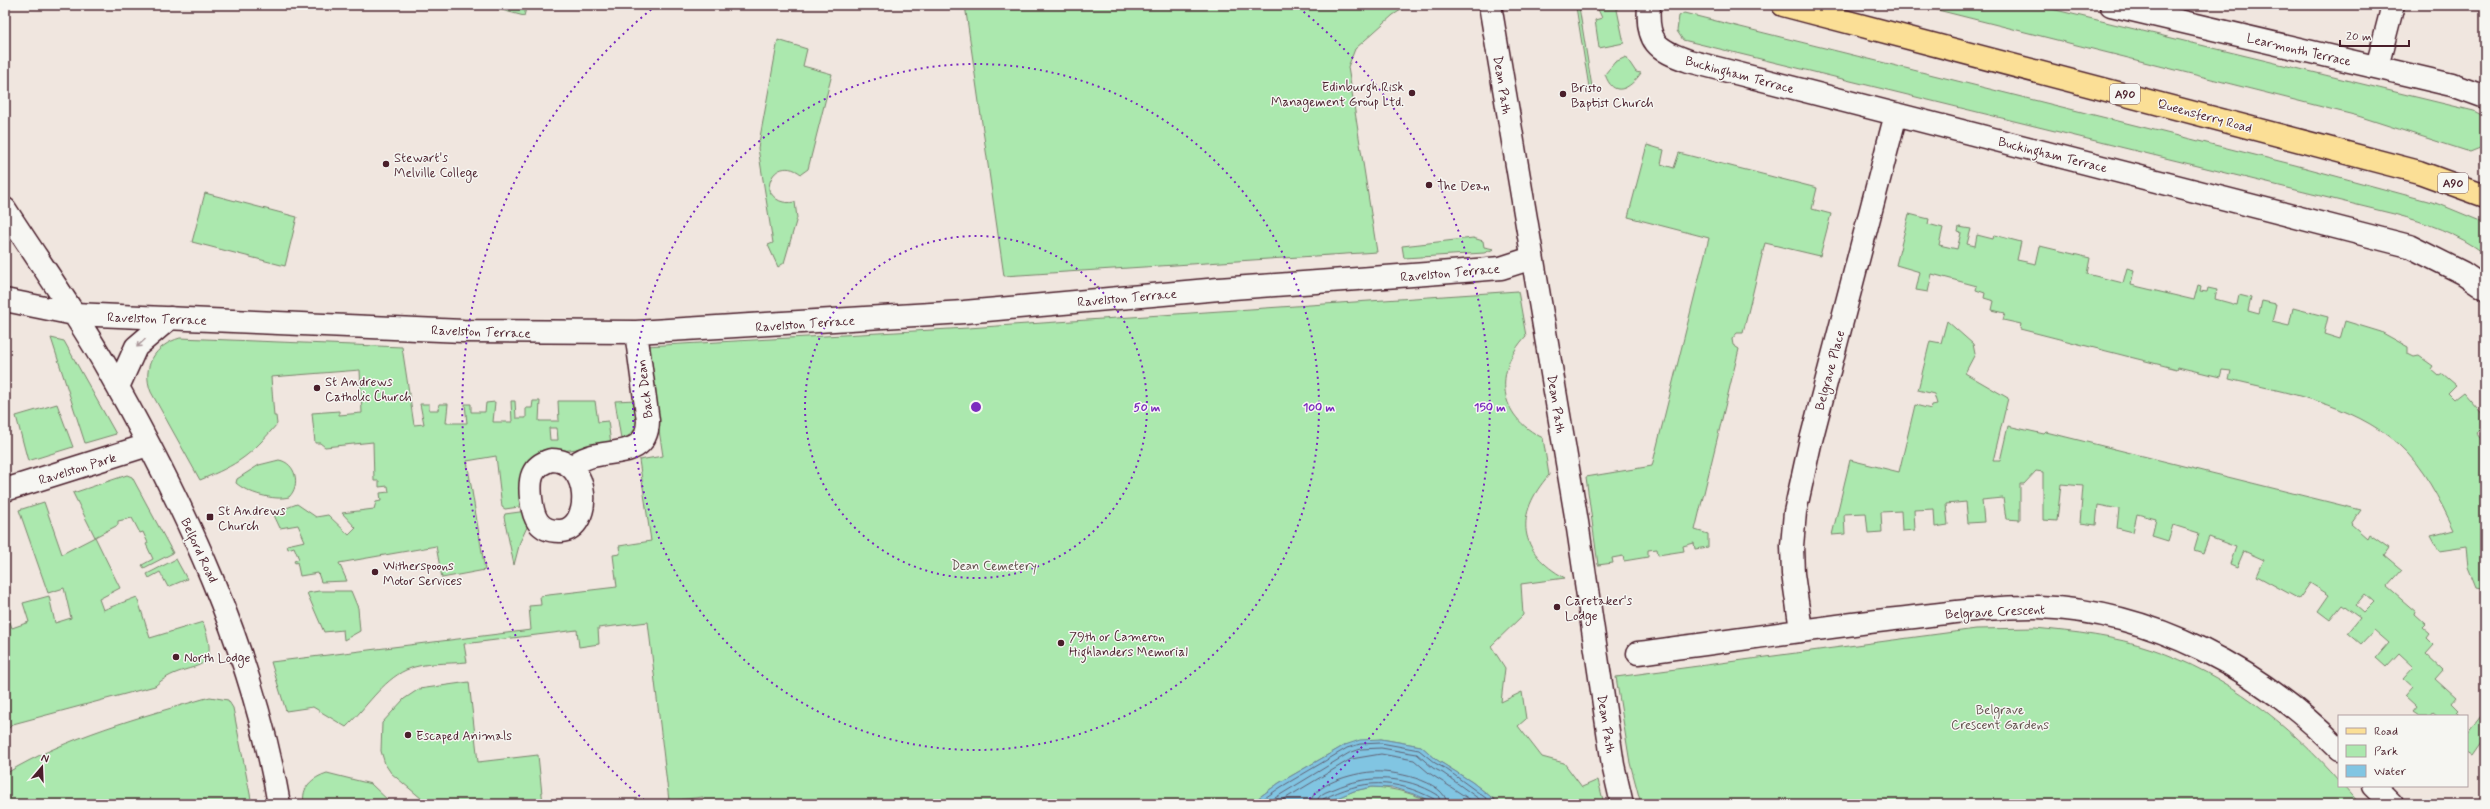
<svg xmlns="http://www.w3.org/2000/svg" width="2490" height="809" viewBox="0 0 2490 809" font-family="Mynerve,sans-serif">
<rect width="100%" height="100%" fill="#f0e6df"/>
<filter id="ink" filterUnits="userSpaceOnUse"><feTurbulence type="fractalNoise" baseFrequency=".025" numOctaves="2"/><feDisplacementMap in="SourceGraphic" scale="8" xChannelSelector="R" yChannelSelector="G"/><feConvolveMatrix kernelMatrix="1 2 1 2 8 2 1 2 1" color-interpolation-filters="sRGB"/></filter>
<g filter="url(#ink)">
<path fill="#abe8ae" stroke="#7a846c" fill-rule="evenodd" d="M 483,5 L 527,5 L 524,16 Z
M 965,5 L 1409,5 L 1393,15 L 1355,49 L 1348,67 L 1377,252 L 1004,276 Z
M 1596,5 L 1616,5 L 1624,43 L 1599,48 L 1595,20 L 1602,18 Z
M 1918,5 L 2035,5 L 2474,111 L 2485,117 L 2485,146 L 2470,152 L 2358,116 Z
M 1576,7 L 1579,7 L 1592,87 L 1589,87 Z
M 1684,13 L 2295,165 L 2439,204 L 2485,223 L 2485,254 C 2457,233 2427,223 2394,214 L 1683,40 L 1677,31 L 1679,16 Z
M 778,40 L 807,49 L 803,66 L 832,74 L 808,169 L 801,174 C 786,162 769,170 769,190 C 775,201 783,204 795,202 L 797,218 L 784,263 L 778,267 L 768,245 L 773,243 L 758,148 Z
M 1626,57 L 1636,72 L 1641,73 C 1630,89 1613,99 1605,74 L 1615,62 Z
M 1647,145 L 1664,150 L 1661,164 L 1674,168 L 1679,153 L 1817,188 L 1812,209 L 1831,214 L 1820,256 L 1765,243 L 1743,333 L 1737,333 L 1732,339 L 1733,345 L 1739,349 L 1695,530 L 1708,534 L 1708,547 L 1695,549 L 1694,543 L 1683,546 L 1684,551 L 1658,555 L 1657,549 L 1648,550 L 1648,557 L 1624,561 L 1623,556 L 1612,558 L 1613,563 L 1598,565 L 1586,477 L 1652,466 L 1709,238 L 1628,217 Z
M 205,193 L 297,217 L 285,266 L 192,242 Z
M 1909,214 L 1929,219 L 1928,224 L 1943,228 L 1939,245 L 1957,249 L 1961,233 L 1958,232 L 1959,227 L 1971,229 L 1967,244 L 1975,246 L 1977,235 L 1993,239 L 1994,235 L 2021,242 L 2017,260 L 2036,264 L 2040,246 L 2090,258 L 2087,274 L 2123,283 L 2127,268 L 2134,270 L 2131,285 L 2194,300 L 2198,285 L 2201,286 L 2200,291 L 2207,292 L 2208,288 L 2217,290 L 2215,299 L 2237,305 L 2239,295 L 2251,298 L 2248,311 L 2259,314 L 2262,301 L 2276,304 L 2272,322 L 2289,326 L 2293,308 L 2328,317 L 2324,334 L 2340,339 L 2345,321 L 2381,332 L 2408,347 L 2408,354 L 2414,357 L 2419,356 L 2433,366 L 2431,369 L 2439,376 L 2443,374 L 2456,385 L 2448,393 L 2454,399 L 2463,392 L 2485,417 L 2485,427 L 2476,433 L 2481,439 L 2485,436 L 2485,589 L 2476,587 L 2468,567 L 2466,547 L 2439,551 L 2431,536 L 2454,530 C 2440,500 2423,466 2398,444 C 2351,403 2287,393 2229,379 L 2231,371 L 2222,370 L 2220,377 L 2178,367 L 2177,369 L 2020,329 L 2021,324 L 2003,320 L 2005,313 L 1992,310 L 1994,301 L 1984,298 L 1985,293 L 1976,290 L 1977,286 L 1932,274 L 1928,292 L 1916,290 L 1920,272 L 1896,265 Z
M 1473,238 L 1483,241 L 1484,247 L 1494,249 L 1484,253 L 1404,258 L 1402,246 Z
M 1518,291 L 1526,336 C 1493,372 1498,416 1543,438 L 1549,475 C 1514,515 1518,552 1565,578 L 1521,584 L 1523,615 L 1491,646 L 1505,668 L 1501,702 L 1522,692 L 1526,719 L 1518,726 L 1542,757 L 1564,763 L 1582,787 L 1598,780 L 1604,804 L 1500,804 L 1472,782 L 1437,760 L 1421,746 L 1381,739 L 1345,745 L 1279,783 L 1250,804 L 704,804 L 703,797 L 669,801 L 648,622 L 598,628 L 599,644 L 579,647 L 577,630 L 464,644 L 467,662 C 448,664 423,662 406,670 C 382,681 365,709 346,727 L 313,707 L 286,711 L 271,662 L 531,630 L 529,606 L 541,605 L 540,596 L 617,587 L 613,555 L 620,554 L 619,546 L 651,541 L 639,460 L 663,456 L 646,346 L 968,328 Z
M 1947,321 L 1973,344 L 1975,354 L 1965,373 L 2008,398 L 1993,461 L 2000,461 L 2008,426 L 2044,434 L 2046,432 L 2361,510 L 2351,524 L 2367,538 L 2369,534 L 2389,548 L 2384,555 L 2402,570 L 2387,587 L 2416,612 L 2415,615 L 2425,624 L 2422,627 L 2430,634 L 2427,638 L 2434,645 L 2426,654 L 2443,670 L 2435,679 L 2456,698 L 2452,703 L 2459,710 L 2457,712 L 2461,716 L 2438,716 L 2433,712 L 2430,716 L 2418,716 L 2412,712 L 2416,707 L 2404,696 L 2412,687 L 2403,679 L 2414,667 L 2399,653 L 2386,667 L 2376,658 L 2389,643 L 2374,630 L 2361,644 L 2348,633 L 2360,618 L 2342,605 L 2330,620 L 2318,611 L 2329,595 L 2310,583 L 2299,599 L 2257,576 L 2264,560 L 2244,551 L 2237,567 L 2230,564 L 2236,547 L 2209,537 L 2203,553 L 2194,550 L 2199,533 L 2173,525 L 2168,541 L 2152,536 L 2156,519 L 2137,514 L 2133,532 L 2117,528 L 2119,509 L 2098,505 L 2096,525 L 2080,523 L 2083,486 L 2061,484 L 2057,521 L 2043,520 L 2043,472 L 2036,471 L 2024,484 L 2020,484 L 2020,520 L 2006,519 L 2003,498 L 1982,500 L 1984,522 L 1968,523 L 1966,502 L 1946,504 L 1948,525 L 1935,527 L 1934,509 L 1914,510 L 1915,530 L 1902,531 L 1901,511 L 1881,512 L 1882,532 L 1868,533 L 1866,513 L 1844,514 L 1845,534 L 1832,535 L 1850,460 L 1899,472 L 1915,405 L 1931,409 L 1932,405 L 1937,404 L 1934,394 L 1918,390 L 1930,341 L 1941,343 ZM 2365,594 L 2374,602 L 2363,613 L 2355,606 Z
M 51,338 L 64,341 L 116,434 L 85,443 Z
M 180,338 L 402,347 L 414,425 L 424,424 L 420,404 L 429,404 L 429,410 L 438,410 L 439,404 L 448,404 L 446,423 L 467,423 L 465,404 L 471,404 L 471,412 L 485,412 L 486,403 L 495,402 L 493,422 L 512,422 L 511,401 L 515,401 L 516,418 L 526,418 L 526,408 L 532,408 L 533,401 L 540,401 L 539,421 L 559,421 L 558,401 L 595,401 L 598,422 L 608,421 L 611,444 L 549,453 L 526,506 L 505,509 L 502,507 L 496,456 L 467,461 L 485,570 L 442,578 L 436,546 L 339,563 L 347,581 L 321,582 L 318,573 L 300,576 L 297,562 L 295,563 L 294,561 L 299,559 L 294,547 L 288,549 L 287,545 L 305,541 L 298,525 L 280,528 L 273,513 L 297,504 L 316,517 L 328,515 L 349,535 L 356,528 L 342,513 L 374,509 L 376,502 L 381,501 L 380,493 L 389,492 L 388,486 L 379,487 L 379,481 L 374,481 L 373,442 L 325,447 L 320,443 L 315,443 L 312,413 L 339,411 L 339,415 L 362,413 L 360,370 L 271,377 L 274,416 L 276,416 L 277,424 C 250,456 239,464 200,480 L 151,392 C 141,367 155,345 180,338 ZM 549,428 L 557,428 L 558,440 L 550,440 Z
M 636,400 C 638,417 641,433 621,439 L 615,401 Z
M 57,404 L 73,447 L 28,461 L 16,416 Z
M 279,460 C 296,463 301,485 289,497 C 274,501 247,493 236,483 L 237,479 L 259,465 Z
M 127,475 L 132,477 L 173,553 L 144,568 L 142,565 L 153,559 L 146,544 L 148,543 L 143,532 L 140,533 L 132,518 L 118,521 L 118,525 L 95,537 L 120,588 L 99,599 L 103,610 L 137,597 L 150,638 L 203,622 C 224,682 187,656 155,686 L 13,724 L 5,732 L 5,617 L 8,616 L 12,628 L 29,622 L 23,603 L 49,596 L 55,623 L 71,618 L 64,588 L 48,593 L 19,510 L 44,502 L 62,554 L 95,537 L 73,493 Z
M 527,511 L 529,523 L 520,542 L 514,565 L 504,517 L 505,514 Z
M 176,559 L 187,579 L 168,587 L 160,572 L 149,578 L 147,574 Z
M 319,591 L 351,591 L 358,608 L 360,631 L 344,640 L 343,630 L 324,632 L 307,593 Z
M 2035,628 C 2075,632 2114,636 2152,649 C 2226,674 2288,723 2339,781 L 2339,786 L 2344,786 L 2360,804 L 1641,804 L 1630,763 L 1616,677 L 1976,629 Z
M 469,682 L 478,762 L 538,755 L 543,804 L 428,804 L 391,773 L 385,764 L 381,751 L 382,723 L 404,699 L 419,689 Z
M 210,697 L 228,700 L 233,708 L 252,804 L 5,804 L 5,774 C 68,736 140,717 210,697 Z
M 2481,716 L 2485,727 L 2485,745 L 2481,743 L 2472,756 L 2467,753 L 2467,734 Z
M 327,773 L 371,784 L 392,804 L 304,804 C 301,787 312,778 327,773 Z
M 1372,787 C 1396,788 1414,794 1436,804 L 1322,804 L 1354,791 Z"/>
<path fill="#81c5e2" stroke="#6b8399" d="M 1381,739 L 1421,746 L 1437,760 L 1472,782 L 1500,804 L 1436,804 L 1417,795 L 1394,788 L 1372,787 L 1354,791 L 1322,804 L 1250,804 L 1279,783 L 1345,745 L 1360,740 Z"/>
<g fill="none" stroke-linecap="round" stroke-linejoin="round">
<path stroke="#606174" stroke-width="1" d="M 1256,804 L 1281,787 L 1347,748 L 1360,744 L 1381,743 L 1419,750 L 1435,763 L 1446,769 L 1494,804
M 1265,804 L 1349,753 L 1361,749 L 1381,748 L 1417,754 L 1433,768 L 1443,773 L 1486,804
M 1276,804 L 1351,759 L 1381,754 L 1414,760 L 1429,773 L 1477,804
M 1310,804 C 1311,784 1355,773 1371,772 C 1390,770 1446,780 1447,804
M 1317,804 C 1317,794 1326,792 1334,789 C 1368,774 1405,775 1438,795 L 1441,804
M 1322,804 L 1323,799 C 1363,779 1394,778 1434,799 L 1436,804"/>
<defs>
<path id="minor" d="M 1490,5 L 1577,522 L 1613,765 L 1622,804
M 1649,5 C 1646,42 1657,50 1689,61 L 2409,246 L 2463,273 L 2485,288
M 2111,5 L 2452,85 L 2485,97
M 2377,67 L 2393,5
M 74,314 L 463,331 L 636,332 L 964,312 L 1219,289 L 1426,274 L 1501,268 L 1532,258
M 551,460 C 591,459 593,528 561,531 C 538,532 533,517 531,498 C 529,479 531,466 551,460 Z
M 573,467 C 594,442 647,467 648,421 L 636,332
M 5,490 L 148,445
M 1801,630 L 1793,574 L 1792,546 L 1795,512 L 1810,444 L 1896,114
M 1638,653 C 1721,642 1803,630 1886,620 C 1937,615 1988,606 2039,607 C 2153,611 2260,669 2339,749
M 2374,786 L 2392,804"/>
<path id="tertiary" d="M 5,209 C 39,262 76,313 107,368 C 185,505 252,648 279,804
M 5,300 L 74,314
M 118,387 L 136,347 L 170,318"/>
<path id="primary" d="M 1783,5 L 2419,172 L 2485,196"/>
</defs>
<use href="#minor" stroke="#4a1f2b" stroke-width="25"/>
<use href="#tertiary" stroke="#4a1f2b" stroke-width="25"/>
<use href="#primary" stroke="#4a1f2b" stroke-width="25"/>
<use href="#minor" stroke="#f6f6f2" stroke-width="22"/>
<use href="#tertiary" stroke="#f6f6f2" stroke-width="22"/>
<use href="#primary" stroke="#fbdf96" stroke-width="22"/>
</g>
<defs><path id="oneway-shaft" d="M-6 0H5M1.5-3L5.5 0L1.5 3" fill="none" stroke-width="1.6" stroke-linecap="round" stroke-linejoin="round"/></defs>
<use stroke="#a99598" href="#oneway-shaft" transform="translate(141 343) rotate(136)"/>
</g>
<g fill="none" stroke="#7b2cbf" stroke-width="2" stroke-dasharray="2 4">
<circle cx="976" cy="407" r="171"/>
<circle cx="976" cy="407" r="343"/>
<path d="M649 804A514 514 0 0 1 653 8M1299 8A514 514 0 0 1 1303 804"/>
</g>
<g fill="#4a1f2b" stroke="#f6f6f2" stroke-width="1.5">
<circle cx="1412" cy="93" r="4"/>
<circle cx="1563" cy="94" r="4"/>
<circle cx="386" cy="164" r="4"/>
<circle cx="1429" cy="185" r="4"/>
<circle cx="317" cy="388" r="4"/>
<rect x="206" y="513" width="8" height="8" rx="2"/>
<circle cx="375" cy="572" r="4"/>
<circle cx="1557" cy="607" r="4"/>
<circle cx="1061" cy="643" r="4"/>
<circle cx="176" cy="657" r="4"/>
<circle cx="408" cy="735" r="4"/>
</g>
<g text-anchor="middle" stroke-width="3" stroke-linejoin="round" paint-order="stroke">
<g fill="#f6f6f2" stroke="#7e6067" stroke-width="1">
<rect x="2110" y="84" width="30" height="20" rx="3"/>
<rect x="2438" y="173" width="30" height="20" rx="3"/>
</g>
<g font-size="12" font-weight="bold" fill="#4a1f2b">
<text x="2125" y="98">A90</text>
<text x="2453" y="187">A90</text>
</g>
<g font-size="13" fill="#4a1f2b" stroke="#f6f6f2">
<text transform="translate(2299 49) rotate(13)" y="5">Learmonth Terrace</text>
<text transform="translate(1740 74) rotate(15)" y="5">Buckingham Terrace</text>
<text transform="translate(1503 85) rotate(81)" y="5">Dean Path</text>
<text transform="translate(2205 115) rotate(15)" y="5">Queensferry Road</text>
<text transform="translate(2053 154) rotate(14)" y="5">Buckingham Terrace</text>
<text transform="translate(1450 272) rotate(-5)" y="5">Ravelston Terrace</text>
<text transform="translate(1127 297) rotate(-5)" y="5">Ravelston Terrace</text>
<text transform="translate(157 318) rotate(2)" y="5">Ravelston Terrace</text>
<text transform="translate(805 323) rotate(-4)" y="5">Ravelston Terrace</text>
<text transform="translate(481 331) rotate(2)" y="5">Ravelston Terrace</text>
<text transform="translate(1829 370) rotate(-75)" y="5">Belgrave Place</text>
<text transform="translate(644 389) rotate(-97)" y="5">Back Dean</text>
<text transform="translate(1557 404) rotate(81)" y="5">Dean Path</text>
<text transform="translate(77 468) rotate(-17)" y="5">Ravelston Park</text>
<text transform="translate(200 550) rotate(65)" y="5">Belford Road</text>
<text transform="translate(1995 611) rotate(-3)" y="5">Belgrave Crescent</text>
<text transform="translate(1607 724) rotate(81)" y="5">Dean Path</text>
</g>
<g font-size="13" fill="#4a1f2b" stroke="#f6f6f2" text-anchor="start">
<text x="1404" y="91" text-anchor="end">Edinburgh Risk<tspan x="1404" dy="15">Management Group Ltd.</tspan></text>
<text x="1571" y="92">Bristo<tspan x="1571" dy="15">Baptist Church</tspan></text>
<text x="394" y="162">Stewart's<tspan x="394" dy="15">Melville College</tspan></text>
<text x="1437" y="190">The Dean</text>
<text x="325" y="386">St Andrews<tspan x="325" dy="15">Catholic Church</tspan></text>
<text x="218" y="515">St Andrews<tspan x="218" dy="15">Church</tspan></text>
<text x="383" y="570">Witherspoons<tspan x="383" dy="15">Motor Services</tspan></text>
<text x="1565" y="605">Caretaker's<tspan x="1565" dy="15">Lodge</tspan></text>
<text x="1069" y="641">79th or Cameron<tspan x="1069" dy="15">Highlanders Memorial</tspan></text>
<text x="184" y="662">North Lodge</text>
<text x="416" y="740">Escaped Animals</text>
</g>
<g font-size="13" fill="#62514c" stroke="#f6f6f2">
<text x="994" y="570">Dean Cemetery</text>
<text x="2000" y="714">Belgrave<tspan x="2000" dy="15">Crescent Gardens</tspan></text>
</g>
</g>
<circle cx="976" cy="407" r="6" fill="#7b2cbf" stroke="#f6f6f2" stroke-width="2"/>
<g font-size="12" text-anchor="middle" font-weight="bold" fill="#7b2cbf" stroke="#f6f6f2" stroke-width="3" stroke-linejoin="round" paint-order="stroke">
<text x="1147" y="411">50 m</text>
<text x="1319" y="411">100 m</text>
<text x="1490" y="411">150 m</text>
</g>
<rect width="2490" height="809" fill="none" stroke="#f6f6f2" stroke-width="20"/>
<rect x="10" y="10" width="2470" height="789" fill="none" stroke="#4a1f2b" stroke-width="1.5" filter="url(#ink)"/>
<rect x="2338" y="715" width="130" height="72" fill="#f6f6f2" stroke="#b1a0a2"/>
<rect x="2346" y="728" width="20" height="6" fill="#fbdf96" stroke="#b1a0a2"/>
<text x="2374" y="735" font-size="12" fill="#4a1f2b">Road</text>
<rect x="2346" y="745" width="20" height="12" fill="#abe8ae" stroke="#b1a0a2"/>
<text x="2374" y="755" font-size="12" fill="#4a1f2b">Park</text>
<rect x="2346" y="765" width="20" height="12" fill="#81c5e2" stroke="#b1a0a2"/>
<text x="2374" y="775" font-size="12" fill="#4a1f2b">Water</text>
<g transform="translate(42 767) rotate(19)" stroke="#f6f6f2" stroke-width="3" paint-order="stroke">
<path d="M0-3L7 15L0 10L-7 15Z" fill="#4a1f2b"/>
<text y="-6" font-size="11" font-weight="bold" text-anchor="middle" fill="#4a1f2b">N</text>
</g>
<path d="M2340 40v6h69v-6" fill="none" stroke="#4a1f2b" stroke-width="2"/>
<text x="2346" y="40" font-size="12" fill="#4a1f2b" stroke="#f6f6f2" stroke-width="3" paint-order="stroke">20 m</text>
</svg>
